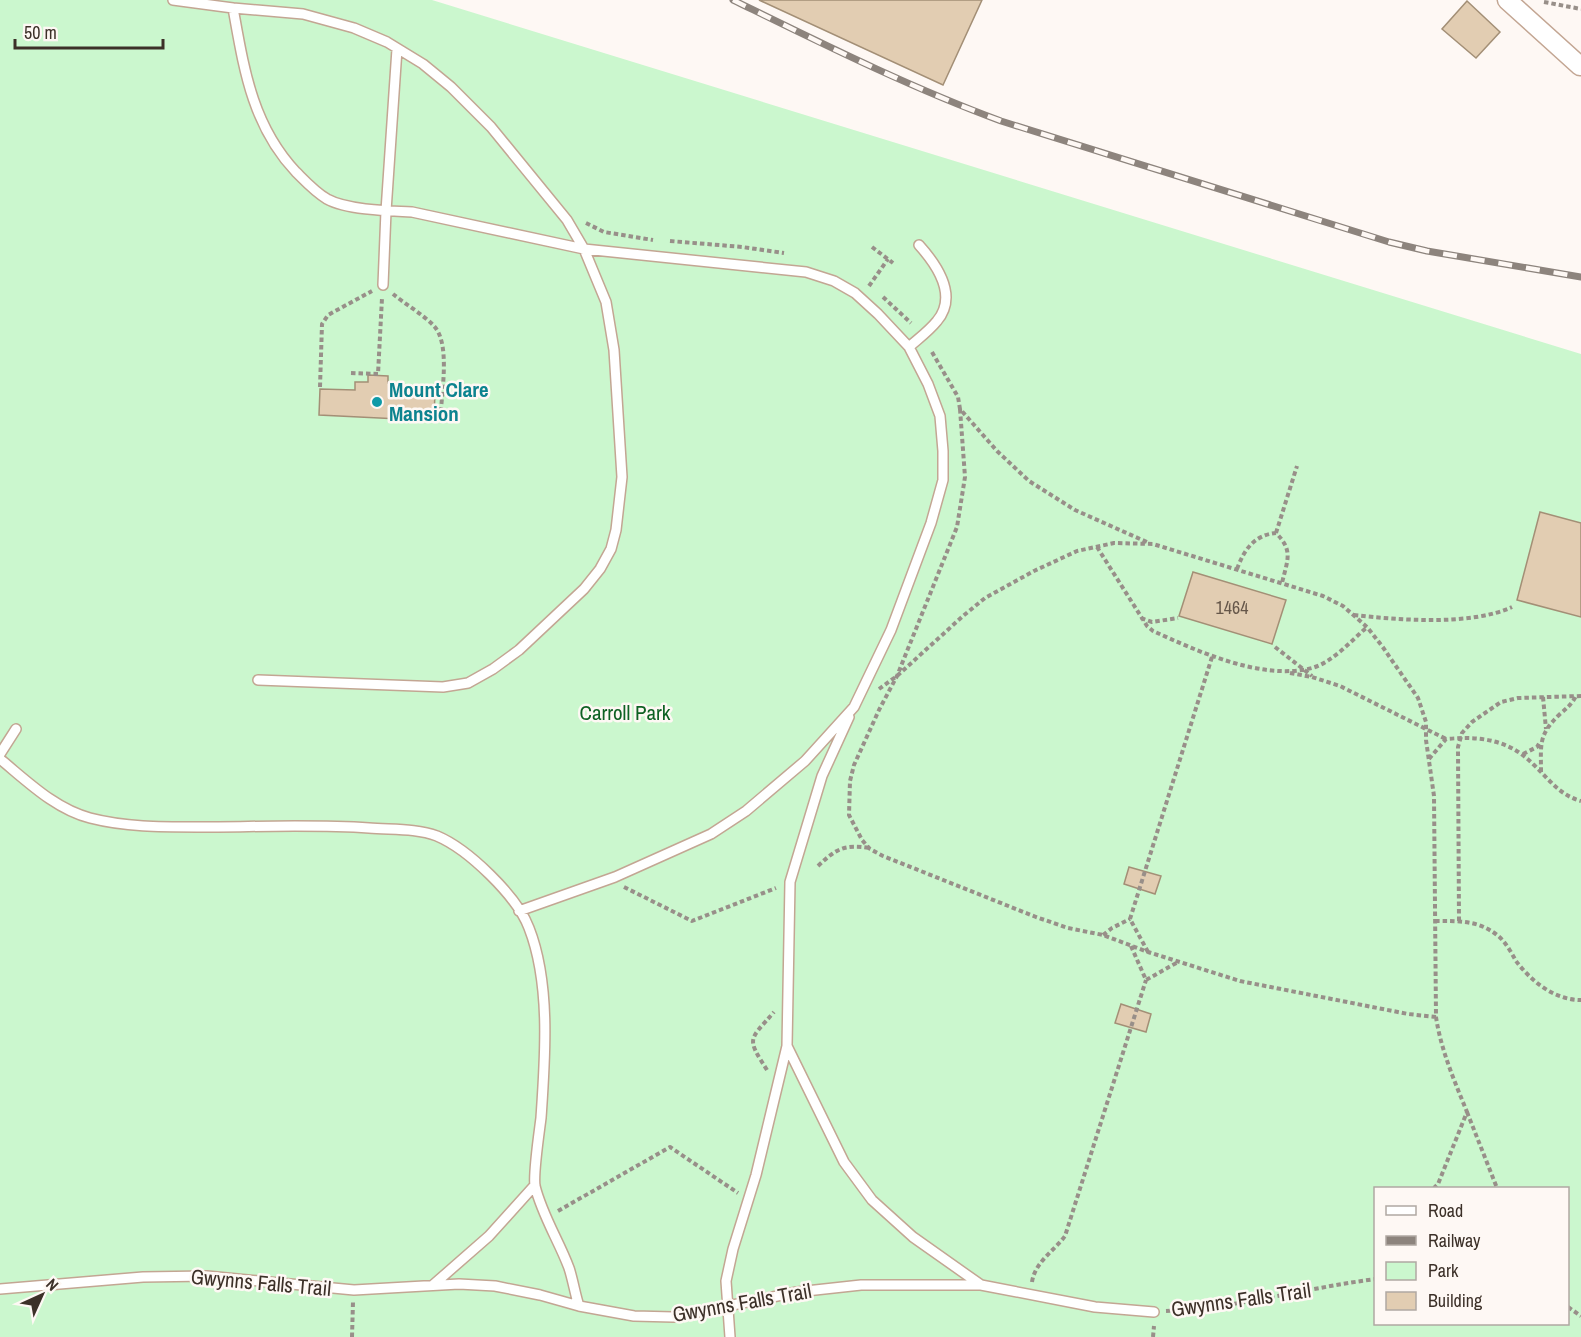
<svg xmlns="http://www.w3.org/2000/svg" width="1581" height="1337" viewBox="0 0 1581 1337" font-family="'Archivo Narrow',sans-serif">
<rect width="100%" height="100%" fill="#fef8f4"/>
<path fill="#cbf7ce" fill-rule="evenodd" d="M 0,0 L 432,0 L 1581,354 L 1581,1337 L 0,1337 ZM 1376,1188 L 1568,1188 L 1568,1324 L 1376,1324 Z"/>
<path fill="#e2cdb2" stroke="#a38f76" stroke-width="1.5" d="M 759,0 L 982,0 L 943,85 Z
M 1467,1 L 1500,32 L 1476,58 L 1442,29 Z
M 368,375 L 388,376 L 388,383 L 400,384 L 400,391 L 435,392 L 434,418 L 399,417 L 399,419 L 319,415 L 320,389 L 355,390 L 355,382 L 368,382 Z
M 1540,512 L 1581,523 L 1581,617 L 1517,600 Z
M 1193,572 L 1286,600 L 1272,644 L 1179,616 Z
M 1129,867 L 1161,876 L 1155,894 L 1124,884 Z
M 1121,1004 L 1151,1014 L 1146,1032 L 1115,1023 Z"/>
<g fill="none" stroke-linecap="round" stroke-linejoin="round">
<defs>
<path id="service" d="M 173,0 L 233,8 C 244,69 252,125 296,172 C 305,181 315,192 327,199 C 347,210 389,211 412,212 L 584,249 L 806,272 L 834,281 L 855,293 L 878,314 L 909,347 L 928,384 L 940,416 L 943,451 L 943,480 L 931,523 L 891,630 L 854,707 L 805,761 L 746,811 L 711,834 L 615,877 L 519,911
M 233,8 L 303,14 L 354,28 L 387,42 L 423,64 L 451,87 L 491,127 L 567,220 L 584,249 L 606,302 L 614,350 L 622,477 L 616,530 L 611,549 L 600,569 L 584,589 L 519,650 L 493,669 L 468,683 L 443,687 L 258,680
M 383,285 L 386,211 L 397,49
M 909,347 C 918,339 929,331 937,321 C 958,296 937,265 919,245
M 849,717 L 822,776 L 790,882 L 787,1046 L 844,1162 L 872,1200 L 913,1237 L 981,1285
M 0,754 L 16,729
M 0,759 C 27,781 55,809 90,818 C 125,827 160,827 197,827 C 254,827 312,824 369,828 C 390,830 416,828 437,836 C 468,849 517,896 529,928 C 551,984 545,1059 541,1118 C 539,1134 533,1174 535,1186 C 542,1215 559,1241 569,1268 C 573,1280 575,1294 579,1306
M 433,1285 L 489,1236 L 535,1185
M 0,1289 L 143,1277 L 207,1276 L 354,1290 L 459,1284 L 495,1286 L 540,1295 L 579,1306 L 634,1316 L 673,1317 L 797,1292 L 861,1285 L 981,1285 L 1095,1307 L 1154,1312
M 730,1337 L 726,1281 L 733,1249 L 756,1175 L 787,1046"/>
<path id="minor" d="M 1507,0 L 1580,66 L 1581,65"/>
</defs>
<use href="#service" stroke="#c3a693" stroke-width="12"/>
<use href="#minor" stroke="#c3a693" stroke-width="21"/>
<path stroke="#988f89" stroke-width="4" stroke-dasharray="4.5 3" stroke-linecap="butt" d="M 1544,2 L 1581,9
M 586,223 L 604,232 L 653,240
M 670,241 L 742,247 L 784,253
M 872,247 L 893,263
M 869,286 L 888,259
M 393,294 C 405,304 424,315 434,326 C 450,343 442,389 441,411
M 883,297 L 911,323
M 932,352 L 958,397 L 960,409 L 997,451 L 1029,481 L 1075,510 L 1149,543
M 351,373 L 378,374 L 382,298
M 320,387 L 322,324 L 328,315 L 372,291
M 960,409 L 965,477 L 957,527 L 897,676 L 879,710 L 854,765 L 850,781 L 849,815 L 862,840 L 870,849 L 883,856 L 1036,917 L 1068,928 L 1103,935 L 1148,952 L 1240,981 L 1408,1014 L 1436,1017
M 1276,533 L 1297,466
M 1097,547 L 1147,626 L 1153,631 C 1197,651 1262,681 1312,668 C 1333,662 1351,641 1367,627
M 1237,569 C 1244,550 1254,535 1276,533 C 1294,551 1287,561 1282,583
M 1354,615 C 1399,620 1471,626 1512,607
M 1141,618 L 1152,622 L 1178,618
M 1275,647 L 1312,676
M 1290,673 L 1312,677 L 1340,686 L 1446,739
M 879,689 L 897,676 L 963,616 L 985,598 L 1034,571 L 1077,551 L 1114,543 L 1153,544 L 1323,596 L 1343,606 L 1367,627 L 1382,646 L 1418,698 L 1426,722 L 1426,740 L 1434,796 L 1436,1017 C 1441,1050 1454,1080 1467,1112 L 1438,1184 L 1434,1188
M 1543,697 L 1546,729
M 1523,754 L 1537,747 L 1540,742
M 1429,759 L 1446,739 C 1479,736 1508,739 1533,764 C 1549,779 1559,795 1581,801
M 1541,772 C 1541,744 1538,735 1560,714 C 1567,708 1572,704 1576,696
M 818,866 C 836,849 844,844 869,848
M 624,887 L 692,921 L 776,888
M 1435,921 C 1458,921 1478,920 1497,935 C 1505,941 1511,952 1516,961 C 1531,981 1554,1000 1581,1000
M 1459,921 L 1458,747 L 1462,733 L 1472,722 L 1501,702 L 1518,698 L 1581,696
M 1103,935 L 1112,928 L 1130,919
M 1131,946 L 1146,980 L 1178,962
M 1148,952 L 1130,919 L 1212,657
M 767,1070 C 746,1037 749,1041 774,1012
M 1467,1112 L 1497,1188
M 558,1211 L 670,1147 L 738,1193
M 1032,1282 C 1035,1262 1054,1251 1065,1236 L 1146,980
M 1568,1307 L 1581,1316
M 1166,1311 C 1237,1308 1305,1288 1376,1279
M 352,1337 L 353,1302
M 1153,1337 L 1154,1326"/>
<use href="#service" stroke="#fff" stroke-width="9"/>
<use href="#minor" stroke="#fff" stroke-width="18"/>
<defs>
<path id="rail" d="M 733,0 C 821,43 909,87 1001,121 L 1389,242 L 1427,251 L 1581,277"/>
</defs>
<use href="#rail" stroke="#8d847d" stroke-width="7"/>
<use href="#rail" stroke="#fef8f4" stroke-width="4.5" stroke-dasharray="14" stroke-linecap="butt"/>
</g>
<circle fill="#0f9aa8" stroke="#fef8f4" stroke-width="2" cx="377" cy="402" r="6"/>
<g text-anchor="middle" stroke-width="5" stroke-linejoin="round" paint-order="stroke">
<g font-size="18" fill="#66574a">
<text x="1232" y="614">1464</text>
</g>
<g font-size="21" font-weight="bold" fill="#0d838f" stroke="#fef8f4" text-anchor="start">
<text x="389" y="397">Mount Clare<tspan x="389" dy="24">Mansion</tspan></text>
</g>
<g font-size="21" fill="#0e6123" stroke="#fef8f4">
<text x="625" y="720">Carroll Park</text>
</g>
<g font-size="21" fill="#3c3028" stroke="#fef8f4">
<text transform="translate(261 1283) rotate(5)" y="7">Gwynns Falls Trail</text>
<text transform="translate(1241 1300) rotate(-8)" y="7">Gwynns Falls Trail</text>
<text transform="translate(742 1303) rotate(-10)" y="7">Gwynns Falls Trail</text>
</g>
</g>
<rect x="1374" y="1187" width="195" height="138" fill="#fef8f4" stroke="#b0a8a2" stroke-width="1.5"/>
<rect x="1386" y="1206" width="30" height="9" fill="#ffffff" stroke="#b0a8a2" stroke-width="1.5"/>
<text x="1428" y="1217" font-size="18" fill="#3c3028">Road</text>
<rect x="1386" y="1236" width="30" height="9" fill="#8d847d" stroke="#b0a8a2" stroke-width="1.5"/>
<text x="1428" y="1247" font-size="18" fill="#3c3028">Railway</text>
<rect x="1386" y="1262" width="30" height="18" fill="#cbf7ce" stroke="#b0a8a2" stroke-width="1.5"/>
<text x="1428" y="1277" font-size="18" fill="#3c3028">Park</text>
<rect x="1386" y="1292" width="30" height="18" fill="#e2cdb2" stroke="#b0a8a2" stroke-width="1.5"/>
<text x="1428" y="1307" font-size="18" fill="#3c3028">Building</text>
<g transform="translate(42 1295) rotate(45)" stroke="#fef8f4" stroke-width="4.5" paint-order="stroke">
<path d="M0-4.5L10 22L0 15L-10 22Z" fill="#3c3028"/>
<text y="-9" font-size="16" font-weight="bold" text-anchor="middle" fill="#3c3028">N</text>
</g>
<path d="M15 39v9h148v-9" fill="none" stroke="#3c3028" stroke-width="3"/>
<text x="24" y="39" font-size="18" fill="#3c3028" stroke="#fef8f4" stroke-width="4.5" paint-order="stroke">50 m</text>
</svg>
